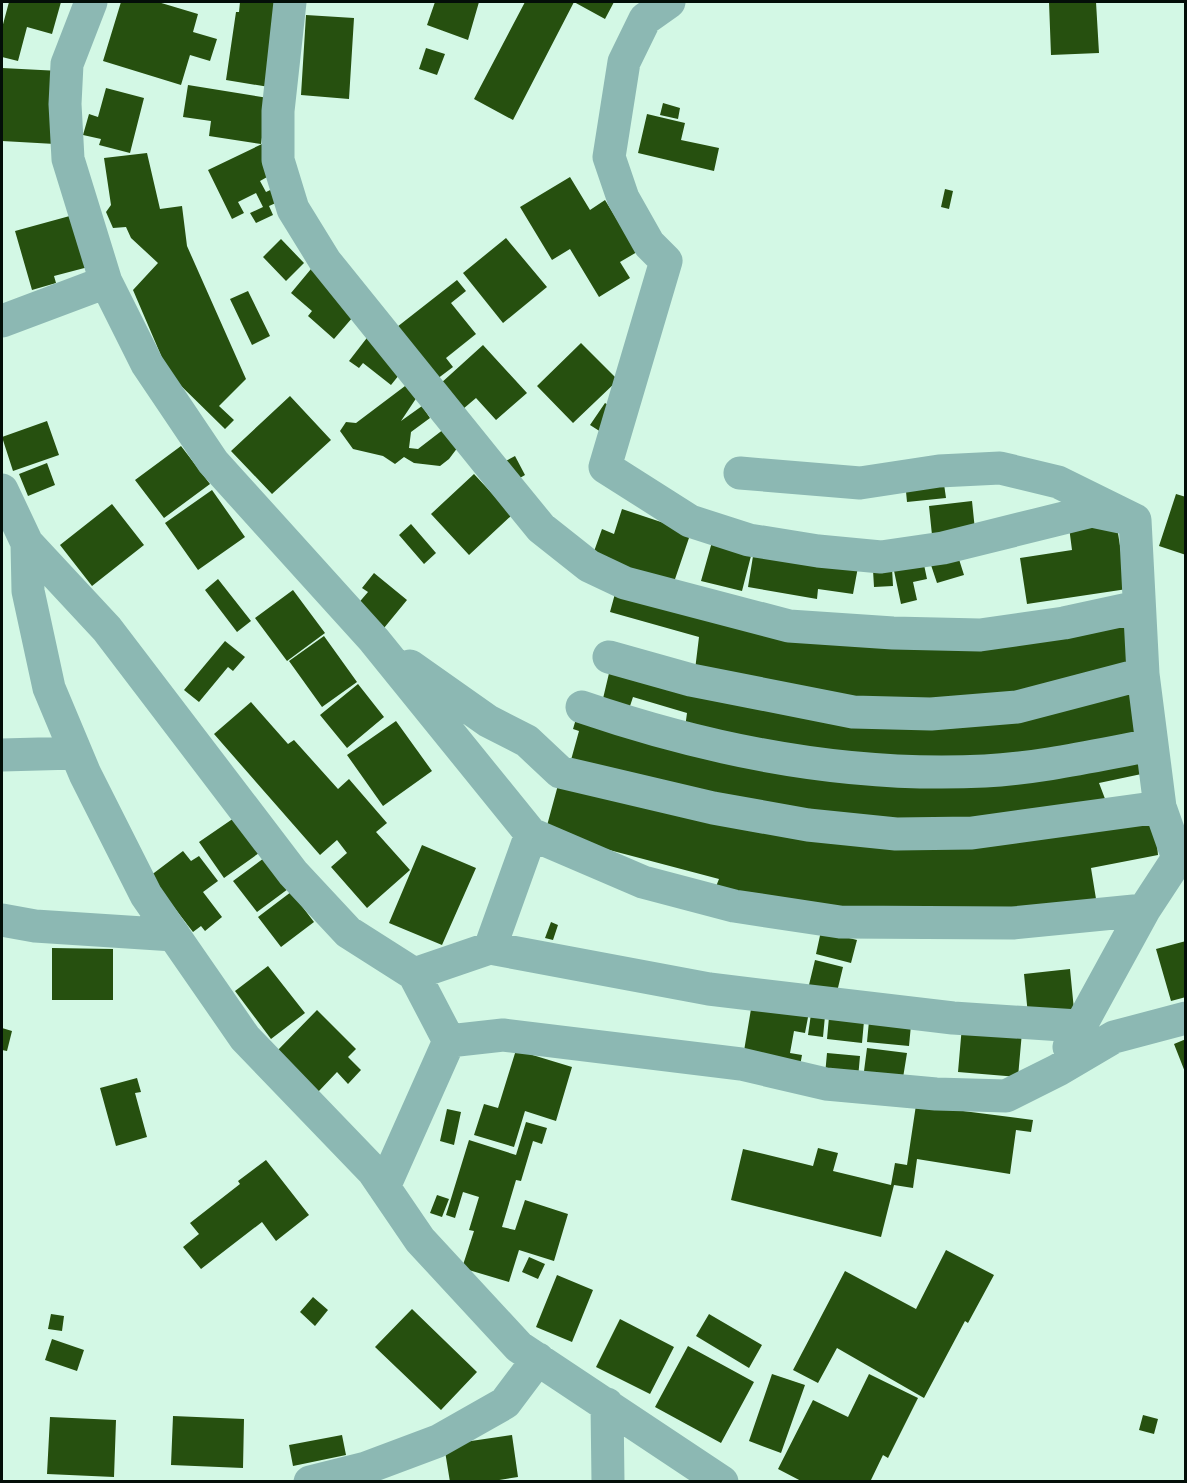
<svg xmlns="http://www.w3.org/2000/svg" width="1187" height="1483" viewBox="0 0 1187 1483" font-family="'Varela Round',sans-serif">
<rect width="100%" height="100%" fill="#d3f8e5"/>
<path fill="#26500f" d="M 9,2 L 61,2 L 52,34 L 27,27 L 18,61 L 2,57 L 2,28 Z
M 121,2 L 158,2 L 198,14 L 193,32 L 217,39 L 210,61 L 190,55 L 181,85 L 103,61 Z
M 240,2 L 278,2 L 269,87 L 226,80 L 236,12 L 239,12 Z
M 435,2 L 479,2 L 468,40 L 427,25 Z
M 525,2 L 614,2 L 605,19 L 574,2 L 513,120 L 474,99 Z
M 1049,2 L 1096,2 L 1099,53 L 1051,55 Z
M 306,15 L 354,18 L 349,99 L 301,95 Z
M 426,48 L 445,54 L 437,75 L 419,69 Z
M 2,68 L 60,71 L 55,144 L 2,141 Z
M 188,85 L 268,98 L 261,144 L 209,136 L 211,121 L 183,117 Z
M 106,88 L 144,98 L 130,153 L 99,145 L 101,139 L 83,135 L 89,114 L 98,117 Z
M 663,103 L 680,108 L 678,119 L 660,115 Z
M 647,114 L 685,123 L 681,140 L 719,148 L 714,171 L 638,153 Z
M 262,144 L 276,172 L 260,181 L 266,192 L 281,185 L 287,198 L 269,206 L 273,215 L 256,223 L 250,213 L 263,207 L 256,193 L 238,202 L 244,213 L 232,219 L 208,170 Z
M 147,153 L 160,209 L 182,206 L 187,246 L 246,379 L 219,406 L 234,420 L 225,429 L 169,374 L 133,290 L 158,263 L 131,238 L 126,227 L 113,228 L 106,212 L 111,205 L 104,158 Z
M 570,177 L 590,210 L 605,200 L 637,252 L 620,262 L 630,278 L 599,297 L 570,249 L 552,260 L 520,207 Z
M 945,189 L 953,191 L 949,209 L 941,207 Z
M 77,214 L 92,266 L 54,276 L 56,283 L 32,290 L 15,231 Z
M 506,238 L 547,287 L 503,323 L 463,273 Z
M 281,239 L 304,263 L 286,281 L 263,257 Z
M 311,269 L 359,310 L 334,339 L 308,316 L 312,311 L 291,293 Z
M 457,280 L 466,291 L 451,303 L 476,334 L 446,358 L 453,367 L 437,379 L 397,327 Z
M 248,291 L 270,336 L 252,345 L 230,299 Z
M 373,330 L 403,370 L 391,385 L 363,363 L 359,368 L 349,361 Z
M 581,343 L 618,380 L 573,423 L 537,386 Z
M 483,345 L 527,393 L 496,420 L 476,398 L 463,409 L 440,384 Z
M 413,380 L 421,391 L 401,421 L 422,406 L 430,418 L 411,432 L 409,448 L 418,449 L 444,429 L 458,447 L 449,459 L 440,466 L 414,463 L 404,457 L 395,464 L 383,456 L 353,449 L 340,431 L 346,422 L 356,423 Z
M 290,396 L 331,440 L 272,494 L 231,451 Z
M 605,403 L 616,410 L 601,432 L 590,425 Z
M 47,421 L 59,455 L 13,471 L 2,437 Z
M 181,446 L 210,484 L 164,518 L 135,480 Z
M 515,456 L 525,475 L 513,482 L 502,463 Z
M 47,463 L 55,485 L 28,496 L 19,474 Z
M 474,474 L 512,515 L 469,555 L 431,514 Z
M 943,477 L 946,498 L 907,502 L 905,481 Z
M 212,490 L 245,537 L 198,570 L 165,523 Z
M 1176,494 L 1186,497 L 1186,555 L 1159,546 Z
M 972,501 L 975,530 L 932,535 L 929,506 Z
M 112,504 L 144,545 L 92,586 L 60,545 Z
M 622,509 L 691,532 L 673,585 L 592,557 L 602,529 L 614,534 Z
M 1116,521 L 1127,589 L 1027,604 L 1020,558 L 1072,550 L 1069,527 Z
M 411,524 L 436,553 L 424,564 L 399,535 Z
M 712,542 L 752,552 L 742,591 L 701,581 Z
M 754,550 L 858,567 L 853,594 L 818,589 L 817,599 L 748,587 Z
M 957,553 L 964,575 L 937,583 L 930,562 Z
M 923,560 L 927,579 L 913,582 L 917,600 L 901,604 L 893,566 Z
M 892,568 L 893,586 L 874,587 L 873,570 Z
M 374,573 L 407,600 L 384,628 L 356,606 L 368,592 L 362,588 Z
M 218,579 L 251,621 L 237,632 L 205,590 Z
M 293,590 L 325,633 L 287,661 L 255,618 Z
M 616,590 L 748,626 L 1129,618 L 1133,668 L 995,698 L 925,706 L 776,689 L 695,670 L 699,637 L 610,612 Z
M 324,636 L 357,682 L 322,707 L 289,661 Z
M 225,641 L 245,657 L 233,671 L 228,667 L 199,702 L 184,690 Z
M 610,669 L 827,719 L 1138,691 L 1144,739 L 898,765 L 685,728 L 687,713 L 633,697 L 627,715 L 601,707 Z
M 358,684 L 384,717 L 347,748 L 320,715 Z
M 251,702 L 288,744 L 294,740 L 338,789 L 349,779 L 387,823 L 376,832 L 410,870 L 367,908 L 331,867 L 347,853 L 337,840 L 320,855 L 214,734 Z
M 578,712 L 946,782 L 1144,753 L 1151,772 L 1099,783 L 1107,804 L 1025,818 L 836,821 L 571,760 L 579,731 L 573,729 Z
M 396,721 L 432,771 L 383,806 L 347,755 Z
M 558,785 L 888,848 L 1154,815 L 1158,855 L 1091,868 L 1097,905 L 859,913 L 715,889 L 719,879 L 545,833 Z
M 234,818 L 259,853 L 224,878 L 199,842 Z
M 422,845 L 476,868 L 442,945 L 389,923 Z
M 183,851 L 191,861 L 199,856 L 218,881 L 203,892 L 222,917 L 205,931 L 201,926 L 193,932 L 150,876 Z
M 264,858 L 288,889 L 257,912 L 233,881 Z
M 291,892 L 314,922 L 281,947 L 258,917 Z
M 551,922 L 558,925 L 553,940 L 545,938 Z
M 821,931 L 857,940 L 851,963 L 816,954 Z
M 1186,941 L 1186,997 L 1171,1001 L 1156,949 Z
M 52,948 L 113,949 L 113,1000 L 52,1000 Z
M 815,960 L 843,967 L 836,996 L 808,989 Z
M 268,966 L 305,1013 L 271,1039 L 235,991 Z
M 1070,969 L 1074,1010 L 1028,1015 L 1024,974 Z
M 752,1003 L 809,1012 L 805,1033 L 794,1031 L 790,1053 L 802,1055 L 800,1066 L 743,1057 Z
M 317,1010 L 356,1049 L 348,1057 L 361,1070 L 348,1084 L 337,1072 L 318,1092 L 277,1051 Z
M 811,1014 L 825,1016 L 823,1037 L 808,1035 Z
M 829,1017 L 864,1021 L 862,1043 L 827,1039 Z
M 869,1021 L 911,1025 L 909,1046 L 867,1042 Z
M 962,1026 L 1022,1032 L 1018,1077 L 958,1072 Z
M 2,1028 L 12,1031 L 7,1051 L 2,1050 Z
M 1186,1039 L 1186,1072 L 1185,1072 L 1174,1044 Z
M 867,1048 L 907,1053 L 902,1084 L 863,1079 Z
M 516,1050 L 572,1067 L 556,1121 L 525,1111 L 514,1147 L 474,1135 L 484,1104 L 498,1108 Z
M 827,1053 L 860,1056 L 858,1078 L 825,1075 Z
M 137,1078 L 141,1092 L 135,1093 L 147,1137 L 116,1146 L 100,1088 Z
M 916,1105 L 1033,1120 L 1031,1132 L 1016,1130 L 1010,1174 L 917,1159 L 913,1188 L 894,1185 L 881,1237 L 731,1200 L 743,1149 L 813,1166 L 818,1148 L 838,1153 L 833,1171 L 891,1185 L 895,1163 L 907,1165 Z
M 447,1109 L 461,1112 L 454,1145 L 440,1141 Z
M 526,1122 L 547,1128 L 542,1144 L 533,1141 L 521,1181 L 516,1180 L 502,1227 L 515,1230 L 525,1200 L 568,1214 L 554,1261 L 519,1250 L 509,1282 L 462,1268 L 474,1231 L 469,1230 L 479,1197 L 463,1192 L 455,1218 L 446,1215 L 469,1140 L 516,1155 Z
M 266,1160 L 309,1215 L 276,1241 L 262,1222 L 201,1269 L 183,1247 L 199,1234 L 190,1223 L 240,1184 L 238,1181 Z
M 437,1195 L 449,1199 L 442,1217 L 430,1213 Z
M 946,1250 L 994,1275 L 968,1323 L 965,1321 L 924,1398 L 837,1348 L 818,1383 L 793,1370 L 845,1271 L 916,1309 Z
M 529,1257 L 545,1264 L 538,1279 L 522,1272 Z
M 557,1275 L 593,1290 L 572,1342 L 536,1327 Z
M 313,1297 L 328,1310 L 315,1326 L 300,1312 Z
M 412,1309 L 477,1372 L 441,1410 L 375,1347 Z
M 51,1314 L 64,1316 L 62,1331 L 48,1329 Z
M 709,1314 L 762,1345 L 749,1368 L 696,1336 Z
M 620,1319 L 674,1347 L 650,1394 L 596,1367 Z
M 52,1339 L 84,1350 L 77,1371 L 45,1360 Z
M 688,1346 L 754,1382 L 721,1443 L 655,1407 Z
M 772,1374 L 805,1385 L 781,1453 L 749,1441 Z
M 869,1374 L 918,1398 L 888,1458 L 883,1455 L 870,1482 L 803,1482 L 778,1469 L 813,1400 L 848,1417 Z
M 1143,1415 L 1158,1419 L 1154,1434 L 1139,1430 Z
M 173,1416 L 244,1419 L 243,1468 L 171,1465 Z
M 50,1417 L 116,1420 L 114,1477 L 47,1474 Z
M 342,1435 L 346,1455 L 293,1466 L 289,1445 Z
M 512,1435 L 518,1477 L 487,1482 L 450,1482 L 444,1445 Z"/>
<g fill="none" stroke-linecap="round" stroke-linejoin="round">
<path stroke="#8cb8b3" stroke-width="33" d="M 91,2 L 67,64 L 65,104 L 68,159 L 106,282 L 147,364 L 213,462 L 374,640 L 531,834 L 643,882 L 734,906 L 840,922 L 1013,923 L 1144,910
M 290,2 L 278,111 L 278,160 L 293,209 L 325,261 L 492,468 L 541,528 L 589,566 L 625,583 L 789,626 L 893,633 L 980,635 L 1064,623 L 1138,607
M 669,2 L 645,19 L 624,62 L 609,157 L 623,198 L 649,244 L 666,261 L 605,467 L 690,521 L 749,540 L 818,551 L 881,557 L 943,548 L 1092,511 L 1135,520 L 1058,482 L 1000,468 L 939,471 L 860,483 L 740,473
M 2,321 L 106,282
M 2,490 L 27,543 L 28,591 L 49,688 L 85,774 L 146,895 L 245,1038 L 373,1171 L 420,1240 L 519,1347 L 722,1482
M 27,543 L 107,629 L 293,873 L 348,932 L 414,974 L 490,948 L 709,989 L 953,1018 L 1078,1026
M 609,657 L 691,680 L 853,712 L 931,714 L 1017,707 L 1143,674
M 410,666 L 488,721 L 527,741 L 560,772 L 713,808 L 808,825 L 896,834 L 972,833 L 1160,807
M 582,707 C 711,751 848,778 985,771 C 1041,768 1097,755 1152,745
M 2,755 L 76,753
M 2,920 L 35,926 L 174,935
M 490,948 L 531,834
M 414,974 L 449,1041
M 449,1041 L 503,1035 L 741,1064 L 826,1084 L 936,1094 L 1006,1096 L 1058,1070 L 1114,1037 L 1186,1018
M 1069,1047 L 1144,910 L 1178,858 L 1160,807 L 1143,674 L 1135,520
M 384,1187 L 449,1041
M 607,1404 L 608,1482
M 310,1482 L 366,1468 L 438,1441 L 505,1403 L 538,1359"/>
</g>
<rect width="1187" height="1483" fill="none" stroke="#030e08" stroke-width="6"/>
</svg>
